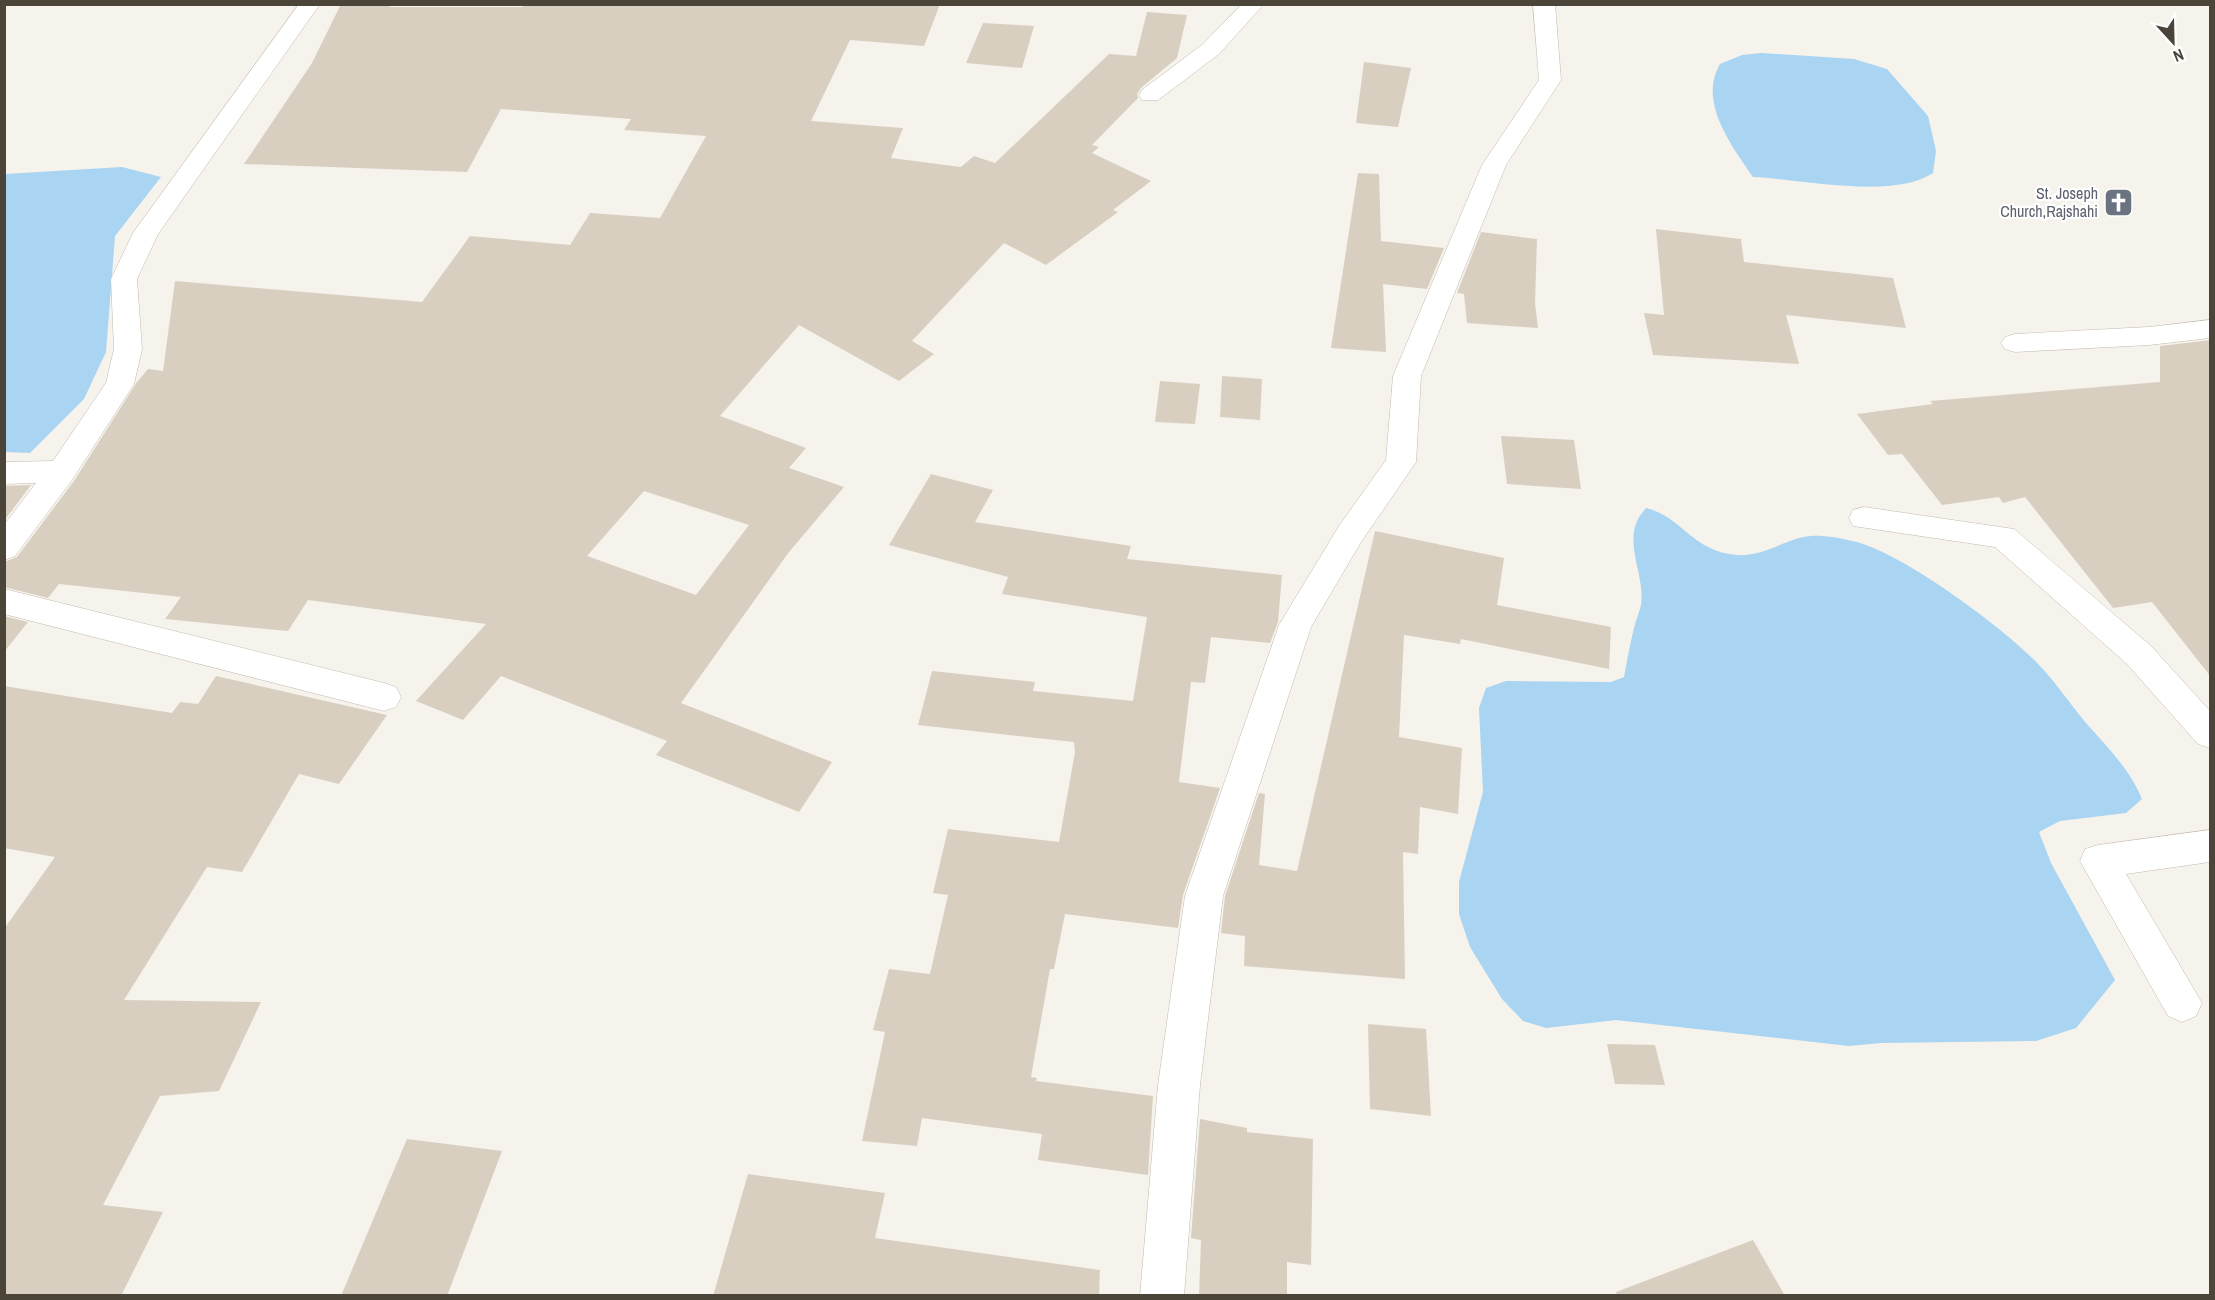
<svg xmlns="http://www.w3.org/2000/svg" width="2215" height="1300" viewBox="0 0 2215 1300" font-family="'Archivo Narrow',sans-serif">
<rect width="100%" height="100%" fill="#f6f3ec"/>
<path fill="#a9d4f2" d="M 1761,53 L 1854,59 L 1887,69 L 1928,116 L 1936,151 L 1933,173 C 1892,200 1802,179 1753,177 C 1731,145 1698,102 1720,64 L 1742,55 Z
M 122,167 L 161,177 L 115,236 L 106,352 L 84,399 L 30,453 L 5,452 L 5,174 Z
M 1646,508 C 1681,516 1693,552 1737,555 C 1764,557 1786,538 1811,536 C 1823,535 1840,538 1852,541 C 1899,550 2007,630 2040,666 C 2057,684 2070,704 2086,723 C 2108,748 2129,768 2142,799 L 2126,813 L 2060,821 L 2039,832 L 2051,863 L 2115,980 L 2076,1028 L 2036,1041 L 1881,1043 L 1849,1046 L 1616,1020 L 1546,1028 L 1523,1021 L 1502,999 L 1470,947 L 1459,914 L 1459,882 L 1483,792 L 1479,708 L 1486,688 L 1506,681 L 1611,682 L 1624,677 C 1627,661 1630,644 1634,628 C 1636,620 1639,613 1641,605 C 1646,571 1618,538 1646,508 Z"/>
<path fill="#d8cfc1" fill-rule="evenodd" d="M 390,4 L 389,7 L 523,7 L 524,4 L 940,4 L 924,46 L 850,40 L 811,121 L 903,128 L 891,158 L 961,167 L 974,156 L 995,163 L 1109,54 L 1136,56 L 1147,12 L 1187,15 L 1177,58 L 1141,88 L 1137,94 L 1138,98 L 1092,145 L 1099,147 L 1092,153 L 1151,181 L 1113,210 L 1118,212 L 1046,265 L 1004,243 L 912,341 L 934,354 L 899,381 L 799,325 L 720,416 L 806,448 L 789,468 L 844,487 L 789,552 L 681,703 L 832,762 L 799,812 L 656,755 L 667,741 L 501,676 L 463,720 L 416,701 L 486,624 L 308,600 L 288,631 L 165,619 L 181,597 L 59,584 L 48,598 L 4,587 L 4,562 L 17,557 L 74,481 L 137,382 L 148,369 L 163,371 L 175,281 L 422,302 L 470,236 L 570,245 L 590,213 L 660,218 L 706,136 L 624,130 L 631,119 L 501,109 L 467,172 L 244,164 L 312,63 L 340,6 ZM 644,491 L 749,525 L 696,595 L 587,556 Z
M 983,23 L 1034,26 L 1022,68 L 966,63 Z
M 1364,62 L 1411,68 L 1398,127 L 1356,123 Z
M 1358,173 L 1379,174 L 1381,241 L 1444,248 L 1427,289 L 1383,284 L 1386,352 L 1331,348 Z
M 1656,229 L 1741,239 L 1744,262 L 1893,278 L 1906,328 L 1786,315 L 1799,364 L 1653,355 L 1644,313 L 1664,315 Z
M 1481,232 L 1537,239 L 1535,303 L 1538,328 L 1467,323 L 1464,294 L 1457,293 Z
M 2211,340 L 2211,677 L 2152,602 L 2113,608 L 2025,497 L 2003,503 L 1999,497 L 1942,505 L 1902,454 L 1888,455 L 1857,414 L 1933,404 L 1930,401 L 2160,382 L 2160,346 Z
M 1222,376 L 1262,379 L 1260,420 L 1220,417 Z
M 1160,381 L 1200,384 L 1195,424 L 1155,422 Z
M 1501,436 L 1574,440 L 1581,489 L 1507,484 Z
M 931,474 L 993,490 L 975,522 L 1131,546 L 1127,559 L 1282,575 L 1278,622 L 1270,643 L 1211,637 L 1205,683 L 1191,682 L 1179,782 L 1220,788 L 1183,895 L 1178,928 L 1065,914 L 1054,969 L 1050,969 L 1031,1077 L 1037,1078 L 1036,1081 L 1153,1096 L 1148,1175 L 1038,1160 L 1042,1134 L 922,1118 L 917,1146 L 862,1141 L 885,1032 L 873,1030 L 889,969 L 930,974 L 948,895 L 933,893 L 948,829 L 1059,842 L 1075,752 L 1074,742 L 918,725 L 932,671 L 1035,682 L 1033,691 L 1133,701 L 1147,617 L 1002,594 L 1008,577 L 889,545 Z
M 31,485 L 4,521 L 4,486 Z
M 1375,531 L 1504,558 L 1497,605 L 1611,627 L 1609,669 L 1461,639 L 1460,644 L 1404,635 L 1399,737 L 1462,748 L 1458,814 L 1420,807 L 1418,854 L 1403,852 L 1405,979 L 1244,966 L 1245,936 L 1221,933 L 1225,896 L 1259,793 L 1265,794 L 1259,865 L 1297,871 Z
M 4,616 L 28,622 L 4,652 Z
M 216,676 L 387,715 L 339,784 L 299,774 L 242,872 L 207,867 L 124,1000 L 261,1002 L 219,1091 L 160,1096 L 103,1205 L 163,1212 L 121,1296 L 4,1296 L 4,929 L 55,857 L 4,848 L 4,686 L 172,713 L 180,702 L 198,704 Z
M 1368,1024 L 1426,1029 L 1431,1116 L 1370,1109 Z
M 1607,1044 L 1655,1045 L 1665,1085 L 1615,1084 Z
M 1200,1119 L 1247,1128 L 1247,1132 L 1313,1139 L 1311,1265 L 1287,1262 L 1287,1296 L 1199,1296 L 1201,1240 L 1191,1238 Z
M 407,1139 L 502,1151 L 447,1296 L 341,1296 Z
M 748,1174 L 885,1193 L 875,1238 L 1100,1270 L 1099,1296 L 713,1296 Z
M 1753,1240 L 1785,1296 L 1617,1296 L 1616,1292 Z"/>
<g fill="none" stroke-linecap="round" stroke-linejoin="round">
<defs>
<path id="street" d="M 299,4 L 320,4 L 158,234 L 137,279 L 142,349 L 134,384 L 72,480 L 15,556 L 4,560 L 4,525 L 36,483 L 4,484 L 4,462 L 53,461 L 106,383 L 114,349 L 111,279 L 133,233 Z
M 1242,4 L 1264,4 L 1219,54 L 1158,100 L 1142,100 L 1139,95 L 1142,90 L 1203,44 Z
M 1533,4 L 1555,4 L 1561,80 L 1506,165 L 1421,376 L 1416,462 L 1361,542 L 1311,627 L 1223,896 L 1200,1085 L 1184,1296 L 1140,1296 L 1158,1085 L 1185,896 L 1279,625 L 1339,526 L 1386,460 L 1393,376 L 1482,165 L 1539,80 Z
M 2210,320 L 2210,338 L 2149,345 L 2015,352 L 2005,349 L 2001,343 L 2005,337 L 2015,334 L 2149,327 Z
M 1864,507 L 2014,529 L 2151,646 L 2210,711 L 2210,748 L 2198,744 L 2127,664 L 1995,547 L 1853,526 L 1849,518 L 1853,510 Z
M 4,589 L 384,683 L 396,687 L 401,697 L 396,707 L 384,711 L 4,614 Z
M 2210,830 L 2210,862 L 2126,874 L 2202,1003 L 2196,1016 L 2182,1022 L 2168,1016 L 2080,861 L 2085,849 L 2098,845 Z"/>
</defs>
<use href="#street" stroke="#c2bbae" stroke-width="1"/>
<use href="#street" fill="#fff" fill-rule="evenodd"/>
</g>
<defs>
<symbol id="church-square" viewBox="-11 -11 22 22"><rect x="-9" y="-9" width="18" height="18" rx="4" fill="#6b7280" stroke="#fff"/><path d="M-1.2-6h2.4v3.5h3.3v2.4h-3.3V6h-2.4V-.1h-3.3v-2.4h3.3Z" fill="#fff"/></symbol>
</defs>
<g fill-rule="evenodd">
<use href="#church-square" x="2102" y="186" width="33" height="33"/>
</g>
<g text-anchor="middle" stroke-width="4.5" stroke-linejoin="round" paint-order="stroke">
<g font-size="16" fill="#5b616d" stroke="#fff" text-anchor="end">
<text x="2098" y="199">St. Joseph<tspan x="2098" dy="18">Church,Rajshahi</tspan></text>
</g>
</g>
<rect width="2215" height="1300" fill="none" stroke="#4b4439" stroke-width="12"/>
<g transform="translate(2173 42) rotate(158)" stroke="#ffffff" stroke-width="4.5" paint-order="stroke">
<path d="M0-4.5L10 22L0 15L-10 22Z" fill="#4b4439"/>
<text y="-9" font-size="16" font-weight="bold" text-anchor="middle" fill="#4b4439">N</text>
</g>
</svg>
